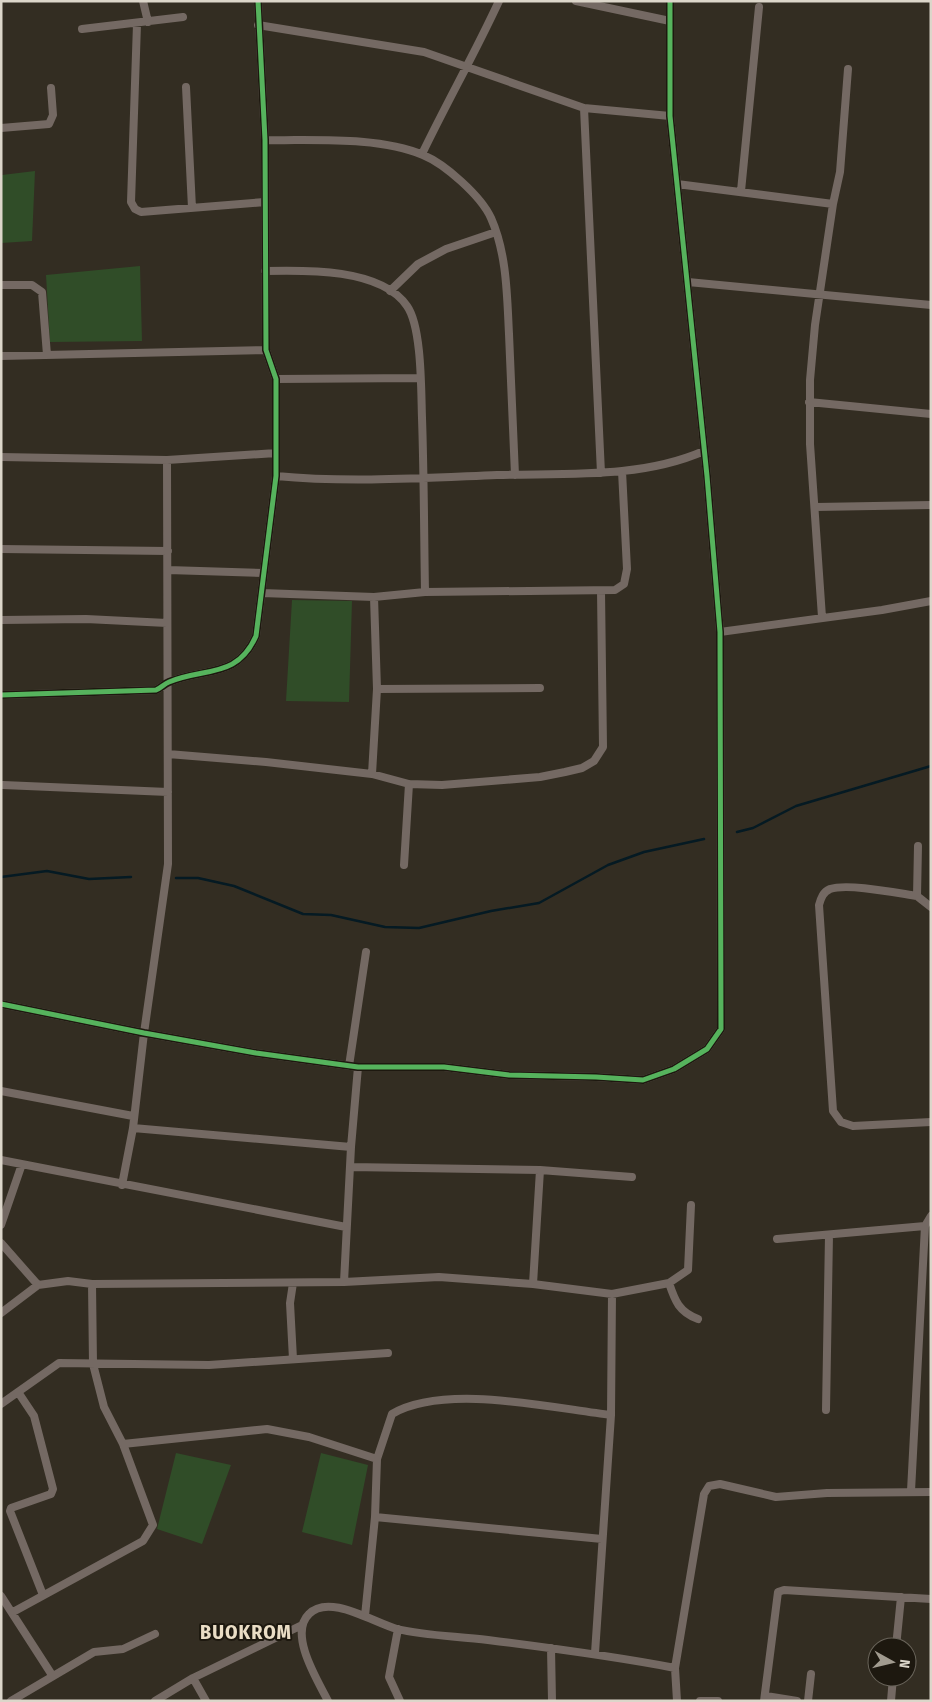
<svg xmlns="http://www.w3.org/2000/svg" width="932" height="1702" viewBox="0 0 932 1702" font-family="'Fira Sans Condensed',sans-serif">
<rect width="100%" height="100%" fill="#332d22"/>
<path fill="#304d28" d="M 35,171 L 32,241 L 1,243 L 2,175 Z
M 140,266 L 142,341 L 50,342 L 46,275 Z
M 292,600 L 352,601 L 349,702 L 286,701 Z
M 176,1453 L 231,1465 L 202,1544 L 157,1529 Z
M 321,1453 L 368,1465 L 352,1545 L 302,1532 Z"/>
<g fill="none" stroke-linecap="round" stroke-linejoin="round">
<path stroke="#051a23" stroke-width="2.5" d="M 737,832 L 753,828 L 796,806 L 931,766
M 1,877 L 47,871 L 89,879 L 131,877
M 176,878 L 198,878 L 234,886 L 303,914 L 331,915 L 385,927 L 419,928 L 491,911 L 539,903 L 608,865 L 644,852 L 704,839"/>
<path stroke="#746963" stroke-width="8" d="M 143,1 L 148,22
M 576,1 L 670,21
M 137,24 L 131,202 L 135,209 L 141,212 L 265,202
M 258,25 L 424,52 L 584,108 L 670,116
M 82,29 L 183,17
M 186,87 L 192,208
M 584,108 L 601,473
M 1,128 L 49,124 L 53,115 L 51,88
M 265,140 C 312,141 378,136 423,155 C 445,164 481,196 491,218 C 507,254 507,296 509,334 C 511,381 513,428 515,475
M 422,154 C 447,102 475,53 499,1
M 677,184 L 833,204
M 741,191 L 759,7
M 265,271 C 305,270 381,268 407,306 C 422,327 421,391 422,418 C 424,476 424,534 425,592
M 688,282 L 931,305
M 1,285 L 32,285 L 42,292 L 47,355
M 390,291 L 418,264 L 446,249 L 496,232
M 1,356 L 266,350
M 276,379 L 420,378
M 809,402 L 931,414
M 1,457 L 167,460 L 276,453
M 276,476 C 349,483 424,478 497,475 C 565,473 640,479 704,451
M 816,507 L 931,505
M 1,549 L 168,551
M 168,570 L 264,573
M 262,593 L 374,597 L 425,592 L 615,590 L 624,584 L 627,569 L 622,471
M 822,617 L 810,444 L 810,380 L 815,325 L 833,204 L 840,172 L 848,69
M 1,620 L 86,619 L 167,623
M 720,632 L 882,610 L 931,601
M 377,689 L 540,688
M 1,695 L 156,690 C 161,688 164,684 169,682 C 205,667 237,679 256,636 L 276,476 L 276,379 L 266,350 L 265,140 L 258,1
M 168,754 L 266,762 L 372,774 L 409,784 L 442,785 L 540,777 L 565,772 L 582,768 L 594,761 L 603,747 L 601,591
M 372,774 L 377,689 L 374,597
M 3,785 L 168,792
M 918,846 L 917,896 L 931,907
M 404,865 L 409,784
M 917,896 C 897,893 848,883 830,889 C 823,892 821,898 819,905 L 833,1111 L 841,1122 L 853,1126 L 931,1122
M 1,1004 L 144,1033 L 256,1053 L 358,1067 L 444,1067 L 509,1075 L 596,1077 L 643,1080 L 674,1069 L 707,1049 L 721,1029 L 720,632 L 707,476 L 670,116 L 670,1
M 349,1066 L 366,952
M 1,1091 L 133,1116
M 133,1128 L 351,1147
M 1,1160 L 346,1227
M 350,1167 L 540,1170 L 632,1177
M 122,1185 L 133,1128 L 144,1033 L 168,864 L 167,460
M 1,1225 L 22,1164
M 777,1239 L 925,1226
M 1,1243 L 38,1285
M 344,1282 L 351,1147 L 358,1067
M 669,1283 C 675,1301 679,1312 698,1319
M 533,1284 L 540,1170
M 1,1313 L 38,1285 L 68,1281 L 92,1284 L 344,1282 L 439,1277 L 533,1284 L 612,1294 L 669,1283 L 688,1270 L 691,1205
M 293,1359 L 290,1303 L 293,1283
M 18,1392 L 34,1416 L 53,1489 L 51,1494 L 11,1508 L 10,1511 L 43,1595
M 1,1404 L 59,1363 L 209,1365 L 388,1353
M 826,1410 L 829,1235
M 123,1444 L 267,1429 L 309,1437 L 377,1459
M 911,1491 L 925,1226 L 931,1216
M 375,1517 L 602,1539
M 1,1596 L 52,1675
M 13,1612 L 143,1541 L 153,1525 L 123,1444 L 104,1407 L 93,1364 L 92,1284
M 365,1616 L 375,1517 L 377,1459 L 392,1414 C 445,1383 551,1408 611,1415
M 398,1629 L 389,1677 L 400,1701
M 896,1647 L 901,1597
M 551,1648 L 552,1701
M 595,1653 L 611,1415 L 612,1294
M 193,1678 L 206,1701
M 766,1696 L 797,1701
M 11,1701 L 94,1652 L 123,1649 L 155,1634
M 155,1701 L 193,1678 L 302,1625
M 328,1701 C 318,1681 288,1634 309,1614 C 329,1593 374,1623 397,1629 C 426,1636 458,1636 488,1640 C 551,1648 613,1656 675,1668
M 677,1701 L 675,1668 L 704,1494 L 709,1486 L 720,1484 L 776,1497 L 827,1493 L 931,1492
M 700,1701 L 718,1701
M 764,1701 L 778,1592 L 784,1590 L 931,1599
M 808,1701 L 811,1674
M 891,1701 L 893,1677"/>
<defs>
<path id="cycleway" d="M 1,695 L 156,690 C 161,688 164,684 169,682 C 205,667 237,679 256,636 L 276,476 L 276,379 L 266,350 L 265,140 L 258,1
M 1,1004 L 144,1033 L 256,1053 L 358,1067 L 444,1067 L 509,1075 L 596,1077 L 643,1080 L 674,1069 L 707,1049 L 721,1029 L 720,632 L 707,476 L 670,116 L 670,1"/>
</defs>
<use href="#cycleway" stroke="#1d180f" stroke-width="8"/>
<use href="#cycleway" stroke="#56b35d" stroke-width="5"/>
</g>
<g text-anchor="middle" stroke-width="4" stroke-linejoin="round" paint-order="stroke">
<g font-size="20" font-weight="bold" letter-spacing="1" fill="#eaddc5" stroke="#1d180f">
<text x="246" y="1639">BUOKROM</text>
</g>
</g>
<rect width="932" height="1702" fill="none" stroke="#dcd6ca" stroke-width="5"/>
<g transform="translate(892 1662) rotate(98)"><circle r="24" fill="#1d180f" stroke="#69645a"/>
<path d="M0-4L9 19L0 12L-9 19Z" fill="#a19b8f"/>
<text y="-8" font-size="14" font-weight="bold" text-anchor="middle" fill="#dcd6ca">N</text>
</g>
</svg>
